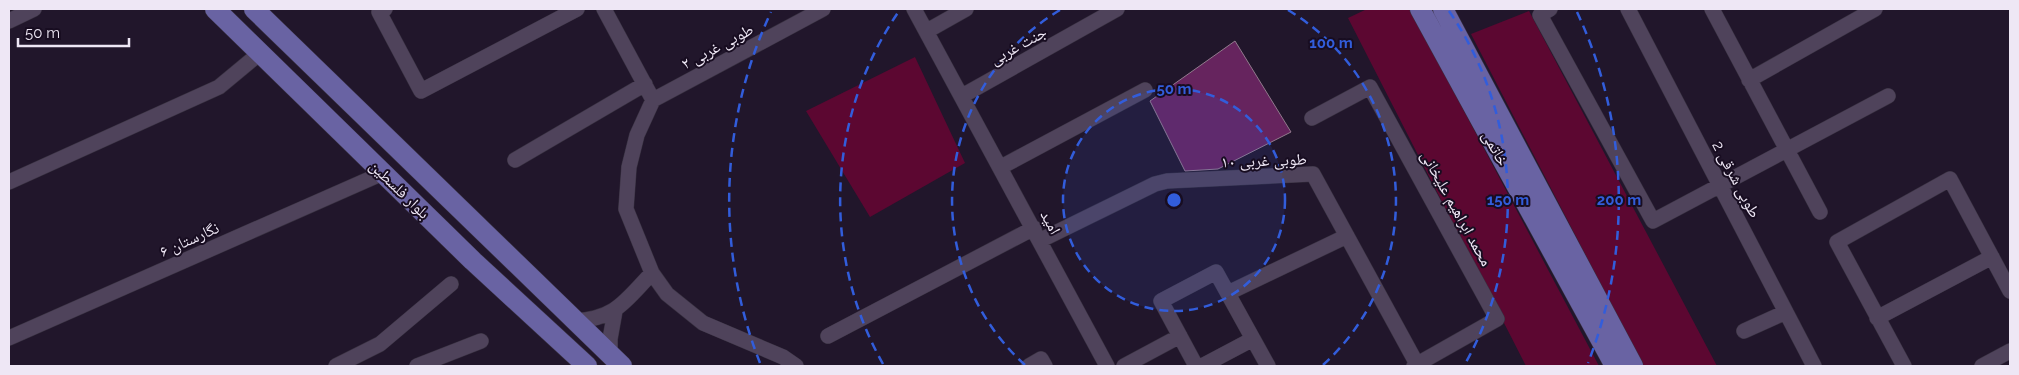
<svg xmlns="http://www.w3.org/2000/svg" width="2019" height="375" viewBox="0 0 2019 375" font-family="Raleway,'Noto Naskh Arabic',sans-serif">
<rect width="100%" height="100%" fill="#21162b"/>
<path fill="#5c0731" d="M 1367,9 L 1410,9 L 1599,366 L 1526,366 L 1348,18 Z
M 1529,11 L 1717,366 L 1643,366 L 1471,34 Z
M 915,57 L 965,163 L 870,217 L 806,111 Z"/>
<path fill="#66245e" stroke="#927a8d" d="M 1235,41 L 1291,132 L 1218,169 L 1185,171 L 1150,101 Z"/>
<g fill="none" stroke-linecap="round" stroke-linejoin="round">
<defs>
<path id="minor" d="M 385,9 L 379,12 L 421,91 L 577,9
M 604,9 L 653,100 L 637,135 L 629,167 L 626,209 L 652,273 L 667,294 L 703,323 L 783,357 L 796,366
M 914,9 L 1107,366
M 1550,9 L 1540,15 L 1653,221 L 1888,96
M 1628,9 L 1814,366
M 1712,9 L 1820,212
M 9,21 L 34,9
M 927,31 L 966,9
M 1749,80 L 1875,9
M 962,96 L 1117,9
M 653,100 L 823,9
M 1312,118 L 1370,87 L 1497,319 L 1414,366
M 515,160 L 645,84
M 1001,167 L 1145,90
M 9,182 L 219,87 L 260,53
M 1041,240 L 1155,184 L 1167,181 L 1313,174 L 1418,366
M 1228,293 L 1347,236
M 1877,318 L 1992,257
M 574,321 C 616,319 625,301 652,273
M 1744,331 L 1786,312
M 828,336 L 1034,228
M 9,338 L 383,173
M 1253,339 L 1268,366
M 610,355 L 610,339 L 615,311
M 336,366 L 380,344 L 451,284
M 417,366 L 481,341
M 1029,366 L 1041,359 L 1045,366
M 1124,366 L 1180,336
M 1196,366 L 1161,301 L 1216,272 L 1253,339 L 1202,366
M 1904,366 L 1837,242 L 1950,179 L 2010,291
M 1982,366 L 2010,351"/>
<path id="major" d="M 215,9 L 473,261 L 587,366
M 254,9 L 622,366
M 1420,9 L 1615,366
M 1443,9 L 1633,366"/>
</defs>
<use href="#minor" stroke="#383140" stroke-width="16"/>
<use href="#major" stroke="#383140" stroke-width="21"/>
<use href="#minor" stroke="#4f435b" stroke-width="15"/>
<use href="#major" stroke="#6963a3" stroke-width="20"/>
</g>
<circle cx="1174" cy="200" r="111" fill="#325ddb" fill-opacity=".12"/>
<g fill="none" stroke="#325ddb" stroke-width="2.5" stroke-dasharray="9 6">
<circle cx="1174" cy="200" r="111"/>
<path d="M1025 365A222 222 0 0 1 1060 10M1288 10A222 222 0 0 1 1323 365"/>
<path d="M883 364A334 334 0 0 1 899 11M1449 11A334 334 0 0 1 1465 364"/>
<path d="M760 363A445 445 0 0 1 771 12M1577 12A445 445 0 0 1 1588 363"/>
</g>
<g text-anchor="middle" stroke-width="4" stroke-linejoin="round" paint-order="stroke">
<g font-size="16" fill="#eee7f5" stroke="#180d21">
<text transform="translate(1018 45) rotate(-29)" y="6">جنت غربی</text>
<text transform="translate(717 46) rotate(-28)" y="6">طوبی غربی ۲</text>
<text transform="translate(1496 148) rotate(61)" y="6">خاتمی</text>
<text transform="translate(1264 160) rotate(-2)" y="6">طوبی غربی ۱۰</text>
<text transform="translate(1737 179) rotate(62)" y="6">طوبی شرقی 2</text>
<text transform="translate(400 189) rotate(44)" y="6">بلوار فلسطین</text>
<text transform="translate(1457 208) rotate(61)" y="6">محمد ابراهیم علیخانی</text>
<text transform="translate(1051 222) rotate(62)" y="6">امید</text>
<text transform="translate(189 239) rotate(-24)" y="6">نگارستان ۶</text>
</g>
</g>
<circle cx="1174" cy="200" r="8" fill="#325ddb" stroke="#180d21" stroke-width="2.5"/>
<g font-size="15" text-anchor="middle" font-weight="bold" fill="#325ddb" stroke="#180d21" stroke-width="4" stroke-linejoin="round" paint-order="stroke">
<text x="1331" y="48">100 m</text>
<text x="1174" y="94">50 m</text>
<text x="1508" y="205">150 m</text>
<text x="1619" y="205">200 m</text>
</g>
<rect width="2019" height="375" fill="none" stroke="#eee7f5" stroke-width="20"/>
<path d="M18 38v8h111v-8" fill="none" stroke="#eee7f5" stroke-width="2.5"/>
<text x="25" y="38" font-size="15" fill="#eee7f5" stroke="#180d21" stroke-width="4" paint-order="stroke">50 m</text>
</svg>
